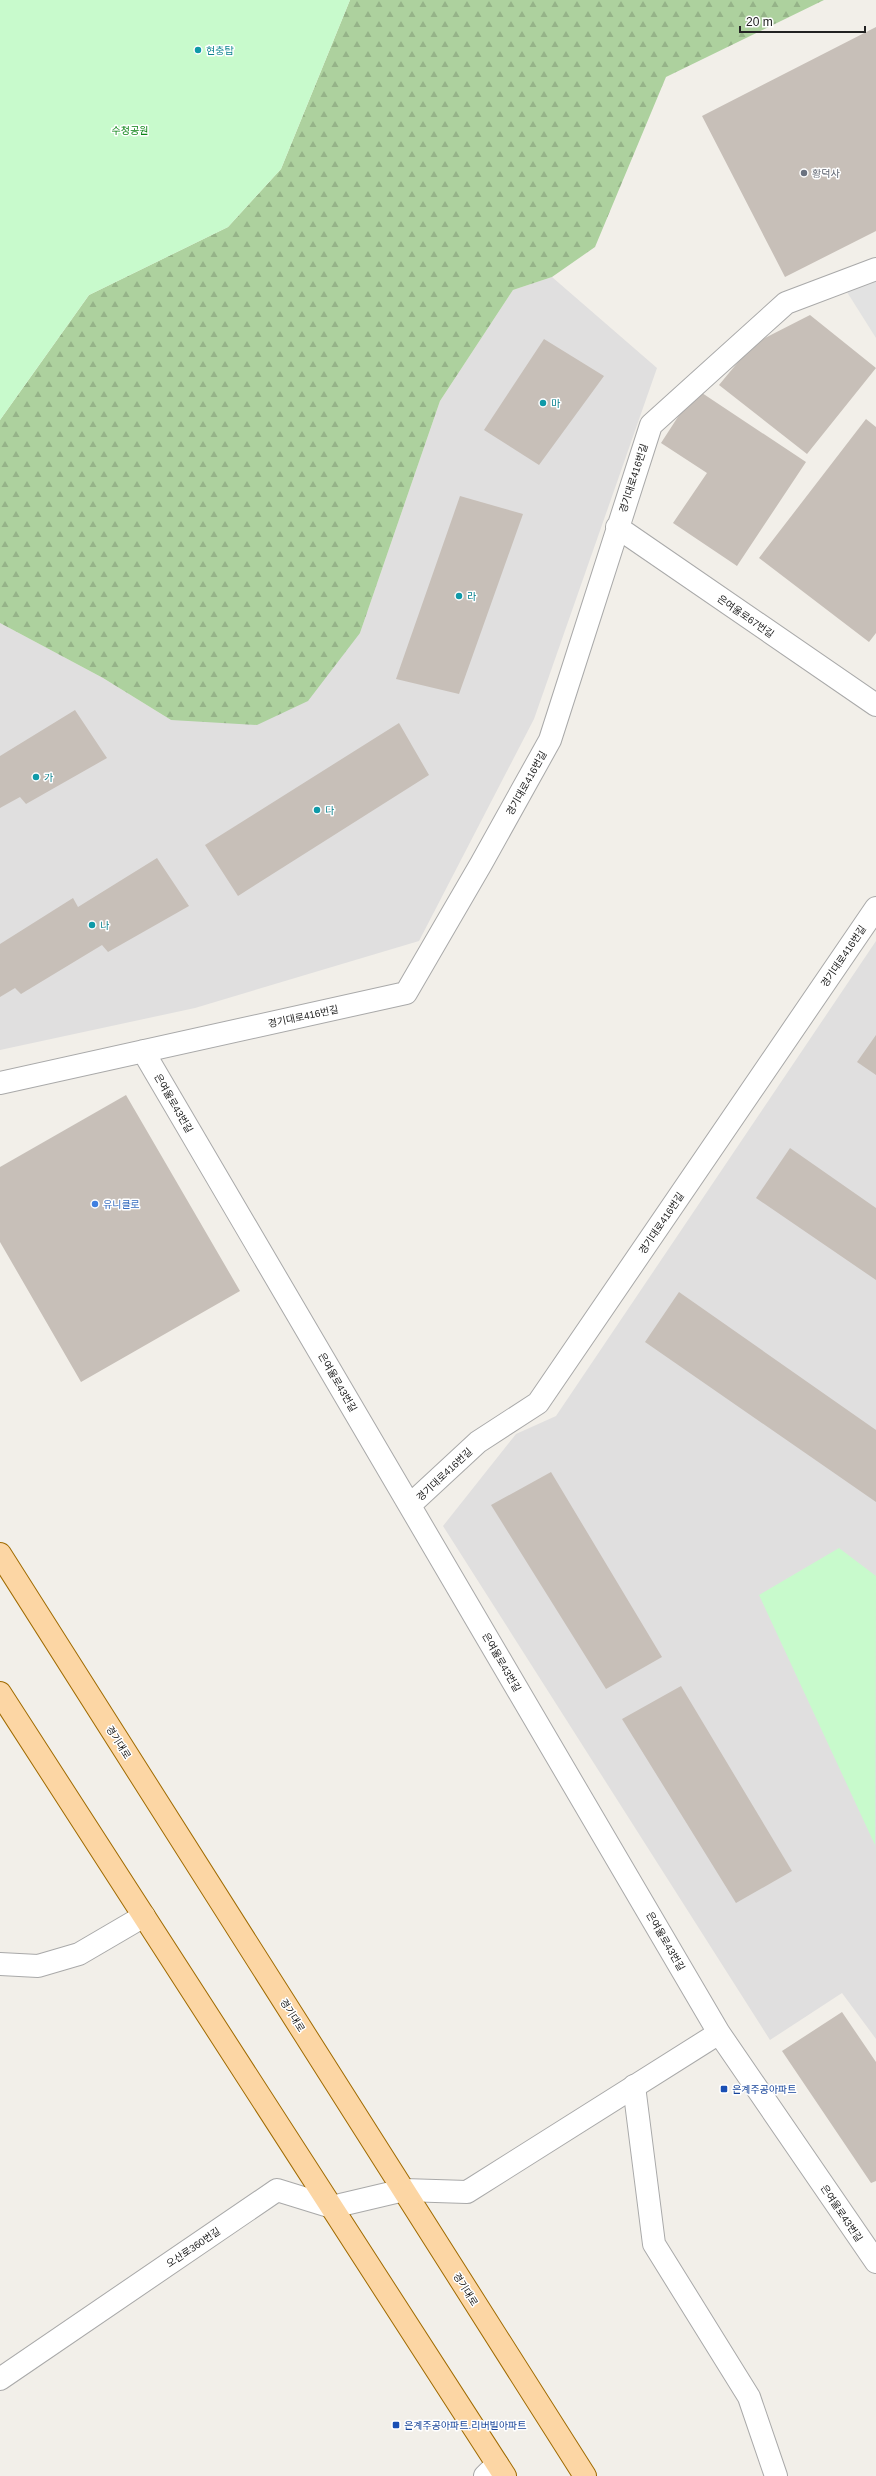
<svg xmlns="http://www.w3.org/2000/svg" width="876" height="2476" viewBox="0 0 876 2476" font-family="Helvetica,'Noto Sans KR',sans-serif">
<defs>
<pattern id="forest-firs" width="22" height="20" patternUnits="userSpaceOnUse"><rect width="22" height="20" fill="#add19e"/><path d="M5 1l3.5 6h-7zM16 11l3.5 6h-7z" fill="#95b388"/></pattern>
</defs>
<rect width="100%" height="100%" fill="#f2efe9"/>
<path fill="#e0dfdf" d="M 552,277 L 657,368 L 534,719 L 419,941 L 195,1008 L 0,1050 L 0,623 L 103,678 L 171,720 L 360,633 L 440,401 L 513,290 Z
M 876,941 L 876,2039 L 842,1993 L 770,2040 L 443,1526 L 516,1434 L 556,1416 Z"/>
<path fill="url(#forest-firs)" d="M 350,0 L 824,0 L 666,77 L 595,247 L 552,277 L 513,290 L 440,401 L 360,633 L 308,701 L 257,725 L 171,720 L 103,678 L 0,623 L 0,420 L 89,295 L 228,227 L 281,169 Z"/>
<path fill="#c8facc" d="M 0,0 L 350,0 L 281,169 L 228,227 L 89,295 L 0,420 Z
M 839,1548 L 876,1576 L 875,1845 L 759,1595 Z"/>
<path fill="#e2e2e2" d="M 876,281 L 876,338 L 847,292 Z"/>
<path fill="#c7bfb8" d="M 876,27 L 876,231 L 785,277 L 702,116 Z
M 810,315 L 876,368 L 807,454 L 719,385 L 753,344 Z
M 544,339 L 604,376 L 539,465 L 484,430 Z
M 696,389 L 806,462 L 737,566 L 673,523 L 707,473 L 661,443 Z
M 866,419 L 876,427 L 876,633 L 869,642 L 759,558 Z
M 460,496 L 523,514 L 459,694 L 396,679 Z
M 75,710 L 107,758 L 26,804 L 20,797 L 0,808 L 0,756 Z
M 399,723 L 429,775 L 238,896 L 205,845 Z
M 157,858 L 189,906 L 108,952 L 102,945 L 21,994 L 15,988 L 0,997 L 0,944 L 73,898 L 78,907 Z
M 876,1035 L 876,1075 L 857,1062 Z
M 126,1095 L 240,1291 L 81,1382 L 0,1242 L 0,1167 Z
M 790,1148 L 876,1208 L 876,1280 L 756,1198 Z
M 679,1292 L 876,1430 L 876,1502 L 645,1342 Z
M 551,1472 L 662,1657 L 606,1689 L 491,1505 Z
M 681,1686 L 792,1871 L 736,1903 L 622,1719 Z
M 842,2012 L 876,2062 L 876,2181 L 871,2183 L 782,2051 Z"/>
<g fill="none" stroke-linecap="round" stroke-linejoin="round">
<defs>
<path id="lane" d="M 0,1964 L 38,1966 L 79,1954 L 144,1916
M 634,2086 L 654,2244 L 749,2397 L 776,2476"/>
<path id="street" d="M 617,527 L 876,705
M 143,1051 L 719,2033 L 876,2262
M 0,1083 L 406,993 L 481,864 L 550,740 L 651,425 L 786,303 L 876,269
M 410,1505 L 478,1442 L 538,1403 L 876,908
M 0,2379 L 277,2190 L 332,2207 L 404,2190 L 467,2192 L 719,2033
M 485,2476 L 497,2464"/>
<path id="primary" d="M 0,1554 L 585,2476
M 0,1693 L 505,2476"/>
</defs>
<use href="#lane" stroke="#a9a9a9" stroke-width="24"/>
<use href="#street" stroke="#a9a9a9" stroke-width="24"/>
<use href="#primary" stroke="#a06b00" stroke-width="24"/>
<use href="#lane" stroke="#fff" stroke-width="22"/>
<use href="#street" stroke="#fff" stroke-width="22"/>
<use href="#primary" stroke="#fcd6a4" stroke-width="22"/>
</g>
<g fill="#0f9aa8" stroke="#fff" stroke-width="1.5">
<circle cx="198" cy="50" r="4"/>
<circle cx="543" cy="403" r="4"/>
<circle cx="459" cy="596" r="4"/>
<circle cx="36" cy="777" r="4"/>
<circle cx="317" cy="810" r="4"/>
<circle cx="92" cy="925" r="4"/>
</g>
<circle fill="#6b7280" stroke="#fff" stroke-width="1.5" cx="804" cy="173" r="4"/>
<circle fill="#3f7fe0" stroke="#fff" stroke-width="1.5" cx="95" cy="1204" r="4"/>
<g fill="#1a4fb4" stroke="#fff" stroke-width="1.5">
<rect x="720" y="2085" width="8" height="8" rx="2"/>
<rect x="392" y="2421" width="8" height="8" rx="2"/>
</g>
<g text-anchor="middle" stroke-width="3" stroke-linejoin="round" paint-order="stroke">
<g font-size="10" fill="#0d838f" stroke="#fff" text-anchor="start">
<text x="206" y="54">현충탑</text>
<text x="551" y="407">마</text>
<text x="467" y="600">라</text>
<text x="44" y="781">가</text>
<text x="325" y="814">다</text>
<text x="100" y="929">나</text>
</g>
<g font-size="10" fill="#0c8416" stroke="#fff">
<text x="130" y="134">수청공원</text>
</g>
<g font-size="10" fill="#5b616d" stroke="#fff" text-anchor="start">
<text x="812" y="177">황덕사</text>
</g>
<g font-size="10" fill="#222" stroke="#fff">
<text transform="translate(633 478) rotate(-72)" y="4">경기대로416번길</text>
<text transform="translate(746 616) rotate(35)" y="4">은여울로67번길</text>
<text transform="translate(526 783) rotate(-61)" y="4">경기대로416번길</text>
<text transform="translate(843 956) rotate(-56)" y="4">경기대로416번길</text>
<text transform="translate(303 1016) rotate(-12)" y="4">경기대로416번길</text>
<text transform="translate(174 1103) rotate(60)" y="4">은여울로43번길</text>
<text transform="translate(661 1223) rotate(-56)" y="4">경기대로416번길</text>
<text transform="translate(338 1382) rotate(60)" y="4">은여울로43번길</text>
<text transform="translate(444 1474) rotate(-43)" y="4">경기대로416번길</text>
<text transform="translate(502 1662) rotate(60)" y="4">은여울로43번길</text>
<text transform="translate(119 1742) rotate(58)" y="4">경기대로</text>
<text transform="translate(666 1941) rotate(60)" y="4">은여울로43번길</text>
<text transform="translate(293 2015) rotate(58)" y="4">경기대로</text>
<text transform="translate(842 2213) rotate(56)" y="4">은여울로43번길</text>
<text transform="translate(193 2247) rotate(-34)" y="4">오산로360번길</text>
<text transform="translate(466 2289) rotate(58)" y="4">경기대로</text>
</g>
<g font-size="10" fill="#366cbe" stroke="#fff" text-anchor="start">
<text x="103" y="1208">유니클로</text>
</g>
<g font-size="10" fill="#164399" stroke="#fff" text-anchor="start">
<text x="732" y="2093">은계주공아파트</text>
<text x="404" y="2429">은계주공아파트.리버빌아파트</text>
</g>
</g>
<path d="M740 26v6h125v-6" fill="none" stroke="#222222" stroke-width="2"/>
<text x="746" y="26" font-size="12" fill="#222222" stroke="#ffffff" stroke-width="3" paint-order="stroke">20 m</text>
</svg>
